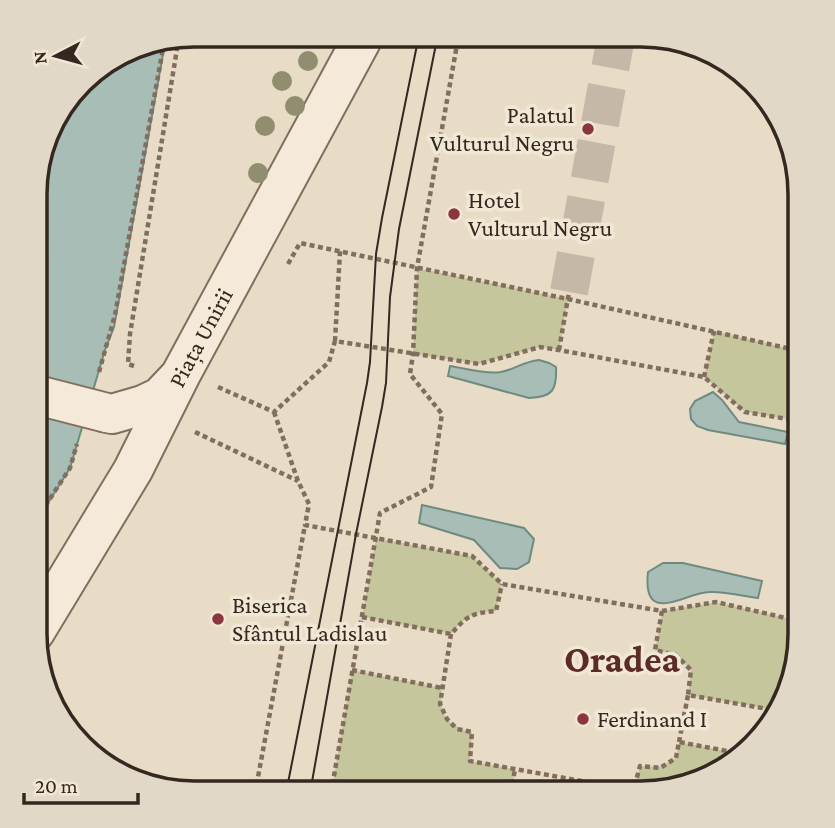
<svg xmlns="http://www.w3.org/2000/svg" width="835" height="828" viewBox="0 0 835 828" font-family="'Crimson Pro',serif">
<rect width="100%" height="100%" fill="#e9dcc7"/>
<path fill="#c5c69c" d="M 417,268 L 568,299 L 559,350 L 540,347 L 479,364 L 413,354 Z
M 714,331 L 800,351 L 800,421 L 745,412 L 704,377 Z
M 376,538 L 472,556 L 502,584 L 496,611 C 471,613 467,616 451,634 L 362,617 Z
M 716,602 L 800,621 L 800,644 L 783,705 L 779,711 L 688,695 L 691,670 L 676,655 L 655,650 L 662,611 Z
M 352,670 L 442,688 C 439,713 446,726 472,732 L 470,761 L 515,769 L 511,793 L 331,793 Z
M 679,742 L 743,754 L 737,760 L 651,793 L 586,793 L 587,782 L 634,788 L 640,766 L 660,767 L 676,758 Z"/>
<path fill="#a7bdb5" stroke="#6f8b81" stroke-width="2" d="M 165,43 L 114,327 L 105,350 L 70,468 L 36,522 L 38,163 L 89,74 L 142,44 Z
M 539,360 L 549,363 L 556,367 C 557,390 553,397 529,398 L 448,376 L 450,366 C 464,368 487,375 501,372 C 516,369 522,362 539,360 Z
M 713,392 L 722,400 L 739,422 L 788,432 L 785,444 L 708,430 L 697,426 L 691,419 L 690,409 L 695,401 Z
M 422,505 L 524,528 L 534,539 L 529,562 L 517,569 L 500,568 L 474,540 L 419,523 Z
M 663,563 L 683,563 L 762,581 L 758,598 C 744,596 722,591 709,592 C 684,593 642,627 648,572 Z"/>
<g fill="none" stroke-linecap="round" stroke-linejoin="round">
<path stroke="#c5b8a6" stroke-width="38" stroke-dasharray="38 19" stroke-linecap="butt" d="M 569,292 L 616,37"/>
<defs>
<g id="minor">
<path d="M 107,413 L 112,414 L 143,405 L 160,397 L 177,379"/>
<path id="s1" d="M 35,632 L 133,470 L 181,374 L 361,41"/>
</g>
</defs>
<use href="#minor" stroke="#826e5e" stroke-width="42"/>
<path stroke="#826e5e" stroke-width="4.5" stroke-dasharray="5 3.5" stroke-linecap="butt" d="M 288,264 L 300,243 L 568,299 L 800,351
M 335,341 L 340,251
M 559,350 L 569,292
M 134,366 L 128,364 L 130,334 L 178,43
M 99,372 L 115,315 L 164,43
M 704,377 L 714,331
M 218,387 L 274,412 L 329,362 L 335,341 L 479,364 L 540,347 L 559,350 L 704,377 L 745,412 L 800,421
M 274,412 L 298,481 L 309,504 L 305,525 L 472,556 L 502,584 L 662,611 L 716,602 L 799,621
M 195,432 L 298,481
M 36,520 L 70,468 L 77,444
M 800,521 L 800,545
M 662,611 L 655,650 L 676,655 L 691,670 L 688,695 L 779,711
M 362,617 L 451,634 C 467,616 471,613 496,611 L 502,584
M 451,634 L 440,704 L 447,719 L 457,729 L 472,732 L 470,761 L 587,782 L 634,788 L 640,766 L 660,768 L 676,758 L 679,742 L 743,754
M 352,670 L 442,688
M 781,708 L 800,614
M 679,742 L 688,695
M 116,771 L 235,793
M 255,793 L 305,525
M 331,793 L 380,513 L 431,487 L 442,414 L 410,374 L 413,354 L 417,268 L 458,39
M 511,793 L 515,769
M 586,793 L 587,782"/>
<use href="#minor" stroke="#f5ead9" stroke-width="38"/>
<path stroke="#342820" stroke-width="2" d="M 286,793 L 367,383 L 370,362 L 376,254 L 382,218 L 418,40
M 310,793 L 356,534 L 382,407 L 386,383 L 390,297 L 399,229 L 437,39"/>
<defs>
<path id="minor-bridge" d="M 37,395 L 107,413"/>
</defs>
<use href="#minor-bridge" stroke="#826e5e" stroke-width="42" stroke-linecap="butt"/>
<use href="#minor-bridge" stroke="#f5ead9" stroke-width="38"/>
</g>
<g fill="#918e70">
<circle cx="308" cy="61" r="10"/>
<circle cx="282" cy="81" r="10"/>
<circle cx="295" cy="106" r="10"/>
<circle cx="265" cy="126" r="10"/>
<circle cx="258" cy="173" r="10"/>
</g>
<g fill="#8b353e" stroke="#f1e7d5" stroke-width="2.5">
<circle cx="588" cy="129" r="7"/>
<circle cx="454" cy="214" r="7"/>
<circle cx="218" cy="619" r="7"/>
<circle cx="583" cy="719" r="7"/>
</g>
<g text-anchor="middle" stroke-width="7" stroke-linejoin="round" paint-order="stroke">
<g font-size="24" fill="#342820" stroke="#f1e7d5" text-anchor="start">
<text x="574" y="123" text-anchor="end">Palatul<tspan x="574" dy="28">Vulturul Negru</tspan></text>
<text x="468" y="208">Hotel<tspan x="468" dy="28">Vulturul Negru</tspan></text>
<text x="232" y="613">Biserica<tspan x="232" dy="28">Sfântul Ladislau</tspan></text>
<text x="597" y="727">Ferdinand I</text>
</g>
<g font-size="24" fill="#342820" stroke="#f1e7d5">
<text dy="8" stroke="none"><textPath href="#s1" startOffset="338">Piața Unirii</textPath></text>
</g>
<g font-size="38" font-weight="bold" fill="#5c2b25" stroke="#f1e7d5">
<text x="622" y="672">Oradea</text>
</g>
</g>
<path d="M0 0H835V828H0ZM194 47H641A147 147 0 0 1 788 194V634A147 147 0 0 1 641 781H194A147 147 0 0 1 47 634V194A147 147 0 0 1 194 47Z" fill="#e2d8c7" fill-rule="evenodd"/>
<path fill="none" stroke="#342820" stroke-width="3.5" d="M194 47H641A147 147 0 0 1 788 194V634A147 147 0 0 1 641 781H194A147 147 0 0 1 47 634V194A147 147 0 0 1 194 47Z"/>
<g transform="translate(56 56) rotate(264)" stroke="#f1e7d5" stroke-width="5" paint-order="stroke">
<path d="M0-5L12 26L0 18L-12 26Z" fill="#342820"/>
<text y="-10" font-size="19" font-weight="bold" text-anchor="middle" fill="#342820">N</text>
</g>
<path d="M24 793v10h114v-10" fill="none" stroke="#342820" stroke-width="3.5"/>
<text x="35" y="793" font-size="21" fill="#342820" stroke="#f1e7d5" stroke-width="5" paint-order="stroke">20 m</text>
</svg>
